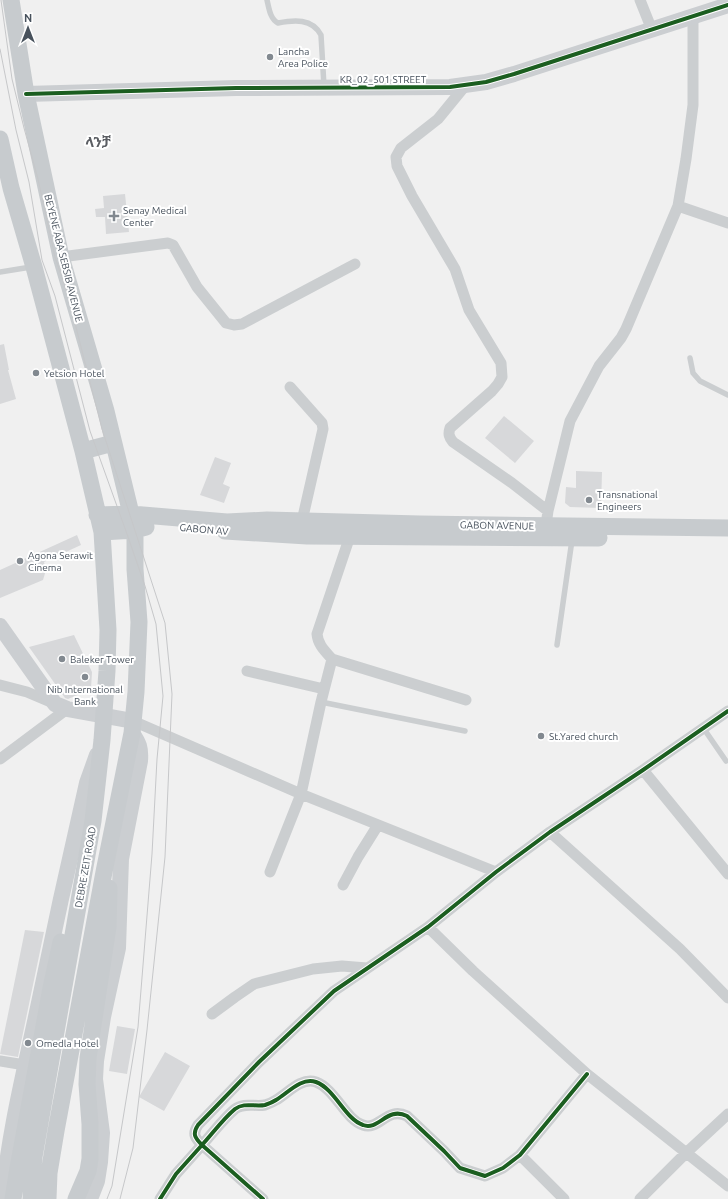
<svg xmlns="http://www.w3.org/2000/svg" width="728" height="1199" viewBox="0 0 728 1199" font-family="Ubuntu,'Noto Sans Ethiopic',sans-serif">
<rect width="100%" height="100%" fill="#f0f0f0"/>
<path fill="#d7d8da" d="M 125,194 L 129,232 L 106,234 L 105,217 L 96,217 L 95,209 L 104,208 L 103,196 Z
M 4,344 L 9,370 L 8,370 L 16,399 L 0,404 L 0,345 Z
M 504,416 L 534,441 L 515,463 L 485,438 Z
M 215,457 L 231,463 L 223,484 L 230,487 L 224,503 L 200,495 Z
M 576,471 L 602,472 L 601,508 L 570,507 L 565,503 L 566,487 L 576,488 Z
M 77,535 L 81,545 L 44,562 L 46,570 L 43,580 L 0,598 L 0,570 Z
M 74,635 L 92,672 L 91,689 L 68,699 L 65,698 L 29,647 Z
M 25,930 L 44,932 L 18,1057 L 0,1054 Z
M 117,1026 L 135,1029 L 127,1074 L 109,1071 Z
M 165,1052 L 190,1066 L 164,1111 L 139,1097 Z"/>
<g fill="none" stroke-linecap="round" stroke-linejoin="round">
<path stroke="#cbced0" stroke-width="5.5" d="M 267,0 C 269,8 270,19 278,23 C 294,20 312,18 321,35 L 324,86
M 0,272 L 31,267
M 690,358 L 693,373 L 700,381 L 728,395
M 557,645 L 572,540
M 321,702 L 465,731
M 704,729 L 726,761"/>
<path stroke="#cbced0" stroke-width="11" d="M 640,0 L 652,30
M 465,86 L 438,119 L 401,148 L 396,157 L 397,166 L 412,196 L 455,269 L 469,310 L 501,363 L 502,377 L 498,384 L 492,391 L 450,428 C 448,434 449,437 453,442 L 512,483 L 548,511
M 678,206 L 728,223
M 61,257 L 168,243 L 173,245 L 197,287 L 226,323 L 234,325 L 242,324 L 355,264
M 290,387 L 322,423 L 323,429 L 302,521
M 545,532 L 548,511 L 570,421 L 599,366 L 621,338 L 626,329 L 678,206 L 686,159 L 693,105 L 693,15
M 332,659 L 466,700
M 247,671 L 324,689
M 0,685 L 27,692 L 53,703
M 133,721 L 301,794 L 496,872
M 0,759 L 67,709
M 643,770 L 728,874
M 550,832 L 680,949 L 728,998
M 270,872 L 301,794 L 321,702 L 332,659 C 325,651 318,645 317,634 L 350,536
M 343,885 L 358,857 L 378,825
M 428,927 L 473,971 L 587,1074 L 728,1186
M 212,1014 L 235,997 L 254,984 L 313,969 L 342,966 L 367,968
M 0,1061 L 25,1065
M 520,1155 L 564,1199
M 160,1199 L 176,1174 L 202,1145 C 195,1138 192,1134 198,1125 L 259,1062 L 334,991 L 428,927 L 496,872 L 550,832 L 643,770 L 728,711
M 263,1199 L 202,1145 C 213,1133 223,1119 235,1109 C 244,1102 255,1107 265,1105 C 268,1104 273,1102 276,1100 C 288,1093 301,1077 316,1082 C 335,1089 345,1119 363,1125 C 379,1131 387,1106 407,1116 L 444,1151 L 460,1168 L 485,1176 L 503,1168 L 520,1155 L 587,1074
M 640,1199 L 686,1153 L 728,1114"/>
<path stroke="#cbced1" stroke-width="16" d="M 26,94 L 236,88 L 450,87 L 486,82 L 514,74 L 728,5
M 0,626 L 55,704 L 67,709 L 133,721
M 3,1199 C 8,1138 23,1077 36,1017 C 52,939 69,861 87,783 L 97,755
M 90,1199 L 97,1181 L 100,1162 L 102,1133 L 95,1079 L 96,1061 L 103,1017 L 118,948 L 121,859 L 140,761 C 141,748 139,743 132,733"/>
<path stroke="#c7cbce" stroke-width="17" d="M 11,0 L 26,94 L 61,257 L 106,411 L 135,530 L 135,569 L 139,622 L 136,692 L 132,733 L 104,872 L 56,1131 L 49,1173 L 48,1199
M 0,139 L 11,188 L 34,267 L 83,451 L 102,532 L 108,630 L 107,671 L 102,740 L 93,821 L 34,1157 L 32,1177 L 31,1199
M 83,451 L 113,443
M 97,515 L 131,514 L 227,522 L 267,520 L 420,524 L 728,528
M 225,531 L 307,536 L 599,538
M 102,532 L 135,530 L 146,527
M 13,1199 L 18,1168 L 51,988 L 61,942
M 76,1199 L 88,1171 L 90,1159 L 90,1124 L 87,1084 L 88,1058 L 108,927 L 109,888"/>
<path stroke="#c6c7c9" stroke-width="1" d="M 1,0 L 12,79 L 24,128 L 38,179 L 55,257 L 68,296 L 102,429 L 165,623 L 172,694 L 165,857 L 147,1030 L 133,1148 L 120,1199
M 0,49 L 16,130 L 29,182 L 42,260 L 55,296 L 90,431 L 127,534 L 145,586 L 156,624 L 163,696 L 157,759 L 152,854 L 138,1027 L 112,1186 L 107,1199"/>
<defs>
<path id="cycleway" d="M 26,94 L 236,88 L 450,87 L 486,82 L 514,74 L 728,5
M 160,1199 L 176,1174 L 202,1145 C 195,1138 192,1134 198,1125 L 259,1062 L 334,991 L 428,927 L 496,872 L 550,832 L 643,770 L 728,711
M 263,1199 L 202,1145 C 213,1133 223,1119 235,1109 C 244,1102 255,1107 265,1105 C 268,1104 273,1102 276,1100 C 288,1093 301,1077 316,1082 C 335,1089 345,1119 363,1125 C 379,1131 387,1106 407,1116 L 444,1151 L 460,1168 L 485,1176 L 503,1168 L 520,1155 L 587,1074"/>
</defs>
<use href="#cycleway" stroke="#fff" stroke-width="6"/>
<use href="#cycleway" stroke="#1b5e20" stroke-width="4"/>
</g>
<g fill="#828990" stroke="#fff" stroke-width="1.5">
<circle cx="270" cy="57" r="4"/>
<path d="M112 210h4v4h4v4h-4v4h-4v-4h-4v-4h4z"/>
<circle cx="36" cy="373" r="4"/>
<circle cx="589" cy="500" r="4"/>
<circle cx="20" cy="561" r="4"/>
<circle cx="62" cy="659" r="4"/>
<circle cx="85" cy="677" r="4"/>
<circle cx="541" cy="736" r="4"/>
<circle cx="28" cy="1043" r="4"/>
</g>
<g text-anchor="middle" stroke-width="4" stroke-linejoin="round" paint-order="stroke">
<g font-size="10" fill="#47515c" stroke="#fff" text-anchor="start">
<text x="278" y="55">Lancha<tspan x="278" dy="12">Area Police</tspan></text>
<text x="123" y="214">Senay Medical<tspan x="123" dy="12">Center</tspan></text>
<text x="44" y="377">Yetsion Hotel</text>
<text x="597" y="498">Transnational<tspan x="597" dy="12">Engineers</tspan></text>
<text x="28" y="559">Agona Serawit<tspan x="28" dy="12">Cinema</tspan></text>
<text x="70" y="663">Baleker Tower</text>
<text x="85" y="693" text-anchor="middle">Nib International<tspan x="85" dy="12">Bank</tspan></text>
<text x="549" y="740">St.Yared church</text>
<text x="36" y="1047">Omedla Hotel</text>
</g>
<g font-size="10" fill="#47515c" stroke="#fff">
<text x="383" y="83">KR_02_501 STREET</text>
<text transform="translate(64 258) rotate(76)" y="4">BEYENE ABA SEBSIB AVENUE</text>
<text transform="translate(497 525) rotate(1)" y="4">GABON AVENUE</text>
<text transform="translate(204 529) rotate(5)" y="4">GABON AV</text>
<text transform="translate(85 867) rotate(-80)" y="4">DEBRE ZEIT ROAD</text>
</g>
<g font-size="14" font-weight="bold" fill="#5b5e63" stroke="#fff">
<text x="98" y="147">ላንቻ</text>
</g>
</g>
<g transform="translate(28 28)" stroke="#ffffff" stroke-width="3" paint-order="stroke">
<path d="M0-3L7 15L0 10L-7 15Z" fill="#47515c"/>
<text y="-6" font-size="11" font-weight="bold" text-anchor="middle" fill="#47515c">N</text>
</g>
</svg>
